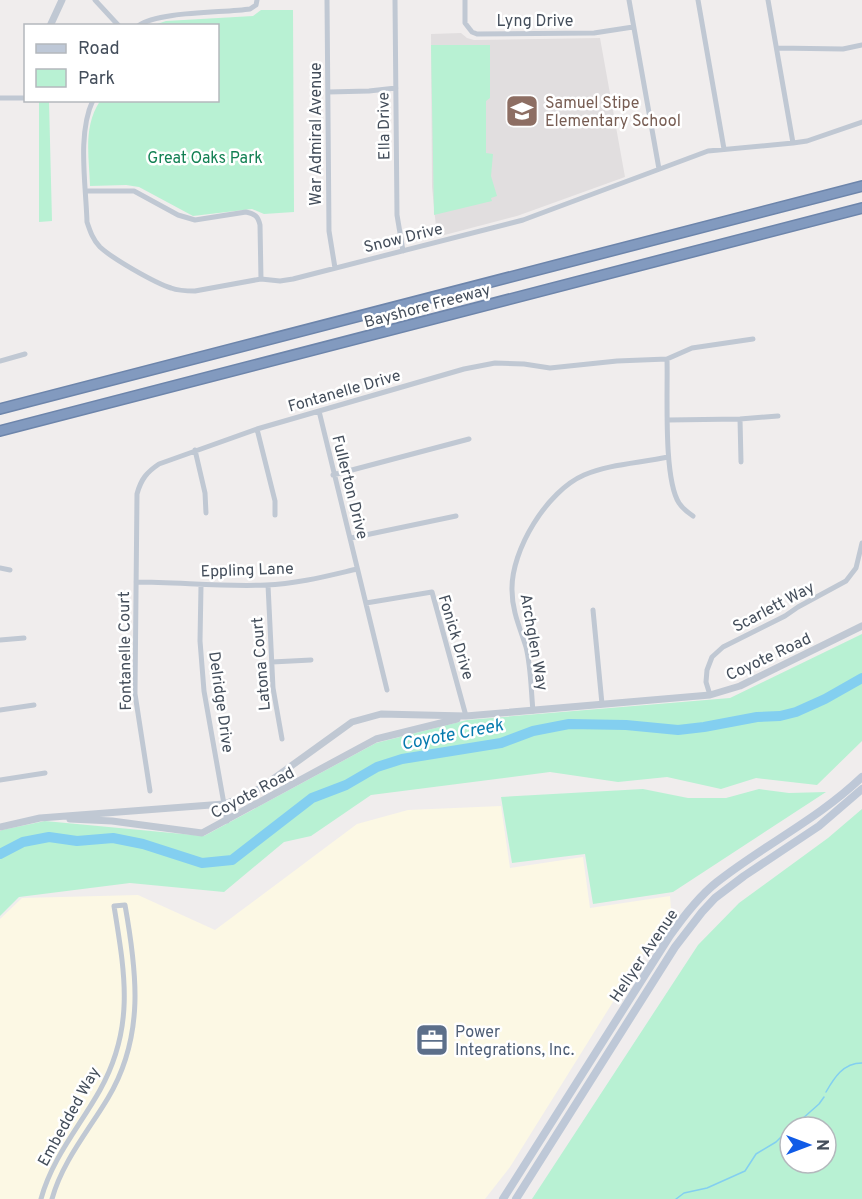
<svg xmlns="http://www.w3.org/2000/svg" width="862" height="1199" viewBox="0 0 862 1199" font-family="Overpass,sans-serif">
<rect width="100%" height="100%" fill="#f0eded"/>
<path fill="#fcf8e4" d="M 501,806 L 510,868 L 583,857 L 590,908 L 670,896 L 671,909 L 510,1167 L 485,1199 L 0,1199 L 0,919 L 22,898 L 138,895 L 215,930 L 357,824 L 408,810 Z"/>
<path fill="#e1dedf" d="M 461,33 L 467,38 L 474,40 L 600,38 L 625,177 L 517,216 L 437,237 L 432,187 L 431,34 Z"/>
<path fill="#b8f1d3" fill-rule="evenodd" d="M 261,10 L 293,10 L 294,212 L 264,214 L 252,209 L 193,216 L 139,187 L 126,185 L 90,186 C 89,155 83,127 100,101 L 218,100 L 218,26 L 154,25 L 166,21 L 253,16 Z
M 431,45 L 490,45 L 490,98 L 486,101 L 486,153 L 493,154 L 491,176 L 497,196 L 491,198 L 492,201 L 434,215 Z
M 39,101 L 49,101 L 52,221 L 39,222 Z
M 862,634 L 862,741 L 817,785 L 756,778 L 721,789 L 667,777 L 618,782 L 550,772 L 371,795 L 311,836 L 284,842 L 224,892 L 130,883 L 19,897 L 0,916 L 0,831 L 2,830 L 45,821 L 204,836 L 376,743 L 467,720 L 730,698 Z
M 643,789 L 688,798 L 726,798 L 759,789 L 789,793 L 826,792 L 673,892 L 593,904 L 585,854 L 512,863 L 501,797 Z
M 862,809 L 862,1199 L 532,1199 L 698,945 L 739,903 L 828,838 ZM 790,1127 L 826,1127 L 826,1163 L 790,1163 Z"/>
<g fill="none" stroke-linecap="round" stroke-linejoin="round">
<path stroke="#83cff0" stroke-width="1.5" d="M 826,1092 C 834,1078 843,1063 862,1063
M 793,1127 L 819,1104 L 824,1097
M 676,1199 L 684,1193 L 707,1188 L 745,1171 L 756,1154 L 776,1142 L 790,1128"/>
<path stroke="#83cff0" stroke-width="10" d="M 0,854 L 23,842 L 49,837 L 77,841 L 113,838 L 143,844 L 202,863 L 232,860 L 312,798 L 346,785 L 377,767 L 402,759 L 501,743 L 533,731 L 569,724 L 626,725 L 678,730 L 704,727 L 757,717 L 780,716 L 796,712 L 825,699 L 862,678"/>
<defs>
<path id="motorway" d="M 0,409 L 862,186
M 0,431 L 862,208"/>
</defs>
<use href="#motorway" stroke="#6d85ab" stroke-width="12"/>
<path stroke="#c0c8d3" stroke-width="5" d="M 95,0 L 119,26
M 327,0 L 329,231 L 335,268
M 395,0 L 397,215 L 403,251
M 465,0 L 465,23 L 472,32 L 477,34 L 594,33 L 633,27
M 629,0 L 659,169
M 698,0 L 724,149
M 768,0 L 793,143
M 138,26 C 158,11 224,13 250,9 L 256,5 L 257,0
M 777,48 L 843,49 L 862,45
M 328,92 L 369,91 L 396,88
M 0,98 L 26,98
M 93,100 C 77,134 86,185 87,222 C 90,231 93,240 100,247 C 113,259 155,283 171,288 C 179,291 187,291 195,291 L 261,279 L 280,281 L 293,279 L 523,220 L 708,151 L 793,143 L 807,141 L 862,122
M 86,191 L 134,191 L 178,215 L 195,220 L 246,212 C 255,214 258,216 260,225 L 261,279
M 667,359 C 668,391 663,478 679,503 C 683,509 687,512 693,516
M 0,361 L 25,354
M 319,411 L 387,690
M 740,419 L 741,462
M 668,420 L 740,419 L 778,416
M 257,429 L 275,501 L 275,515
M 195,450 L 205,493 L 206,513
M 333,475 L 469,439
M 351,538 L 456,516
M 0,568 L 10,570
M 136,582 C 179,582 222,587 266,585 C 297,584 327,576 357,569
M 268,585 L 273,688 L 282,739
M 201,586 L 200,641 L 204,691 L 227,821
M 366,603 L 432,592 L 466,716
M 593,610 L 602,704
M 0,640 L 24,638
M 272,662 L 311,660
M 710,695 L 706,682 L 707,670 L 712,657 L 723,647 L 785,616 L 798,607 L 846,581 L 856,568 L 862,543
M 0,710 L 34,705
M 533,711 C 531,690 531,667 526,647 C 520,628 512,611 512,590 C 511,550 547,491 584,475 C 609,464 641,463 668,457
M 0,780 L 45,773
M 150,791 L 135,694 L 137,494 C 141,479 147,472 159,464 L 257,429 L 464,369 L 495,363 L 524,364 L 550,368 L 617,361 L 667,359 L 692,348 L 753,339
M 41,1199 C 52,1158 80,1126 100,1090 C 135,1027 125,974 114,906 L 125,905 C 137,972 145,1036 108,1098 C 89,1130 62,1162 52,1199"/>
<path stroke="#c0c8d3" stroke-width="7" d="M 50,26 L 62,0
M 70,819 L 112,821 L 202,833 L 376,739 L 457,719
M 0,827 L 40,818 L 224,804 L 244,797 L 262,787 L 352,722 L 381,714 L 466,716 L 710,695 L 740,686 L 862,626"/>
<path stroke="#bec8d7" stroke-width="8" d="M 503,1199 L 669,937 C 683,917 698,897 717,882 C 764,845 818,819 862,777
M 516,1199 L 675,947 L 702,912 L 715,898 L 744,876 L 819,826 L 862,789"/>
<use href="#motorway" stroke="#829abf" stroke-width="9"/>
</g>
<defs>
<symbol id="school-square" viewBox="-11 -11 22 22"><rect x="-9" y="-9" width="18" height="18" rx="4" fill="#8d6e63" stroke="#fff"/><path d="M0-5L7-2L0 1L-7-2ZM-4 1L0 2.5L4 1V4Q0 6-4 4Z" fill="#fff"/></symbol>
<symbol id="office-square" viewBox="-11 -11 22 22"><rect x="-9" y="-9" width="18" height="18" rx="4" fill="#5c6f8a" stroke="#fff"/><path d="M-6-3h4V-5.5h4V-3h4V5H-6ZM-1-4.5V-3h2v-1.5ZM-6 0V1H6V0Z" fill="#fff"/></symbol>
</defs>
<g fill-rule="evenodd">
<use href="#school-square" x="503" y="92" width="38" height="38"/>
<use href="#office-square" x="413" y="1021" width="38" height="38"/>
</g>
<g text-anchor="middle" stroke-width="5" stroke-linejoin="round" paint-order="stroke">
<g font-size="16" fill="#444e5b" stroke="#fff">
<text x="535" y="26">Lyng Drive</text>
<text transform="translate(383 126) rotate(-91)" y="6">Ella Drive</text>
<text transform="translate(315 134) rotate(-90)" y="6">War Admiral Avenue</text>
<text transform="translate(403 237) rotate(-14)" y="6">Snow Drive</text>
<text transform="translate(427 305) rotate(-15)" y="6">Bayshore Freeway</text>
<text transform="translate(344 390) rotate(-16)" y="6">Fontanelle Drive</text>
<text transform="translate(351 487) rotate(76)" y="6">Fullerton Drive</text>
<text transform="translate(247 569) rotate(-2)" y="6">Eppling Lane</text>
<text transform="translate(773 606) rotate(-28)" y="6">Scarlett Way</text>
<text transform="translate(457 637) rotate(73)" y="6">Fonick Drive</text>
<text transform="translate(535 642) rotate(80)" y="6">Archglen Way</text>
<text transform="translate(124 651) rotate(-91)" y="6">Fontanelle Court</text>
<text transform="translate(768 656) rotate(-25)" y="6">Coyote Road</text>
<text transform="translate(260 664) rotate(-95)" y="6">Latona Court</text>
<text transform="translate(222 702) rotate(82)" y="6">Delridge Drive</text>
<text transform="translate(252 792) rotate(-28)" y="6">Coyote Road</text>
<text transform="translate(643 955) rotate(-56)" y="6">Hellyer Avenue</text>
<text transform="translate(68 1116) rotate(-61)" y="6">Embedded Way</text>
</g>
<g font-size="16" fill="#785e54" stroke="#fff" text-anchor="start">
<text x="545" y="108">Samuel Stipe<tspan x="545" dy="18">Elementary School</tspan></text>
</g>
<g font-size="16" fill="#128053" stroke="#fff">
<text x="205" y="163">Great Oaks Park</text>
</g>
<g font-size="16" fill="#4e5e75" stroke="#fff" text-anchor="start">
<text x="455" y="1037">Power<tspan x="455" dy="18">Integrations, Inc.</tspan></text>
</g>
<g font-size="18" font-style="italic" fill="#057bae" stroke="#fff">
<text transform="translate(452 734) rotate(-11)" y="6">Coyote Creek</text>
</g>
</g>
<rect x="24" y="24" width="195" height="78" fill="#ffffff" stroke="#b4b8bd" stroke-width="1.5"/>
<rect x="36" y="44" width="30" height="9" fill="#bec8d7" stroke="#b4b8bd" stroke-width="1.5"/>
<text x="78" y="54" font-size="18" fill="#444e5b">Road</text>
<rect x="36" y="69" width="30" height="18" fill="#b8f1d3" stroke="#b4b8bd" stroke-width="1.5"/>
<text x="78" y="84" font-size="18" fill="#444e5b">Park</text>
<g transform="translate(808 1145) rotate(90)"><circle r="28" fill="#ffffff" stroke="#b4b8bd" stroke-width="1.5"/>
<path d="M0-4.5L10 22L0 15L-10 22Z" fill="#105be7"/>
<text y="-9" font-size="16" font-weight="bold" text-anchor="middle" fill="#444e5b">N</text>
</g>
</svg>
